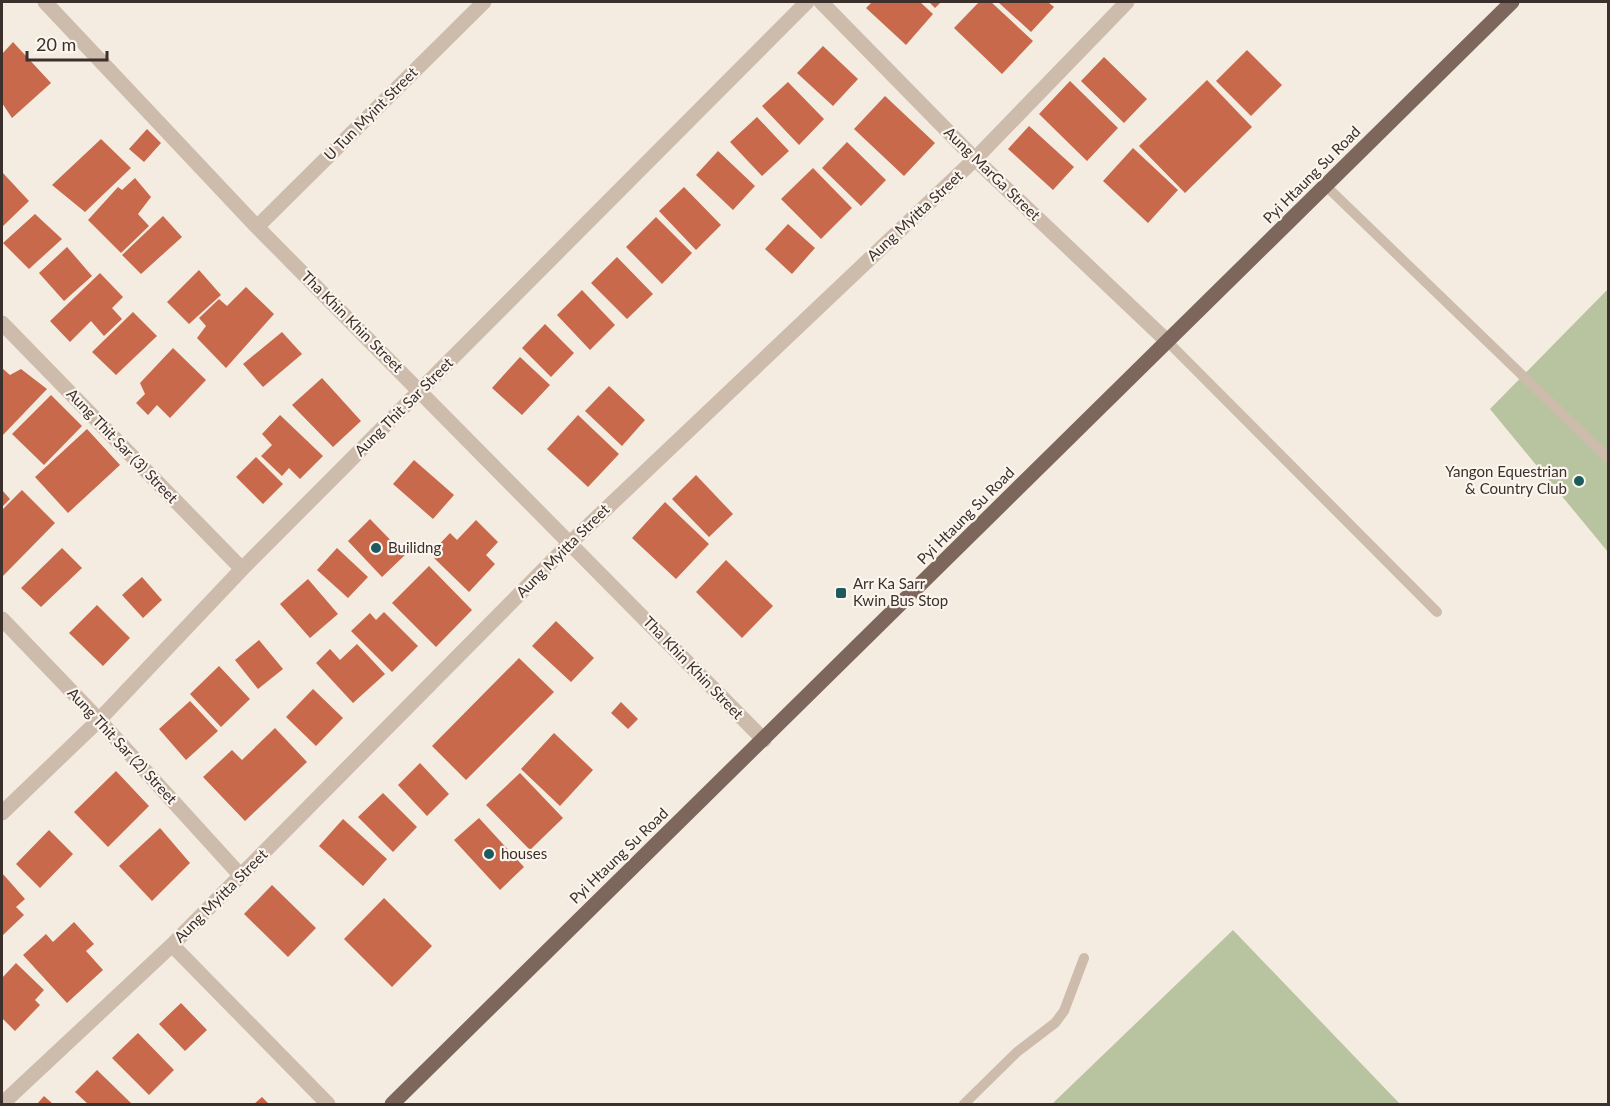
<svg xmlns="http://www.w3.org/2000/svg" width="1610" height="1106" viewBox="0 0 1610 1106" font-family="Lato,sans-serif">
<rect width="100%" height="100%" fill="#f4ebe1"/>
<path fill="#b8c4a0" d="M 1608,289 L 1608,552 L 1490,409 Z
M 1233,930 L 1400,1104 L 1052,1104 Z"/>
<path fill="#c8694b" d="M 872,2 L 920,2 L 933,14 L 906,45 L 866,8 Z
M 929,2 L 941,2 L 935,8 Z
M 979,2 L 991,2 L 1033,41 L 1002,74 L 954,28 Z
M 998,2 L 1048,2 L 1054,7 L 1031,32 Z
M 13,42 L 51,83 L 12,118 L 2,103 L 2,54 Z
M 823,46 L 858,79 L 833,106 L 797,73 Z
M 1247,50 L 1282,85 L 1251,116 L 1216,81 Z
M 1104,57 L 1147,99 L 1124,123 L 1081,81 Z
M 1207,80 L 1252,127 L 1185,193 L 1139,146 Z
M 1070,81 L 1118,128 L 1087,161 L 1039,114 Z
M 788,82 L 824,119 L 799,145 L 762,106 Z
M 885,96 L 935,143 L 904,176 L 854,129 Z
M 757,117 L 789,151 L 762,176 L 730,142 Z
M 1029,126 L 1074,167 L 1053,190 L 1008,149 Z
M 147,129 L 161,143 L 144,162 L 129,149 Z
M 101,139 L 131,168 L 85,212 L 52,185 Z
M 847,142 L 886,180 L 861,206 L 822,168 Z
M 1133,148 L 1178,190 L 1148,223 L 1103,181 Z
M 718,151 L 755,186 L 733,210 L 696,175 Z
M 813,168 L 852,208 L 821,239 L 781,199 Z
M 2,172 L 29,201 L 2,227 Z
M 135,178 L 151,197 L 138,214 L 149,226 L 121,253 L 88,220 L 118,187 L 122,190 Z
M 684,187 L 721,225 L 696,250 L 659,211 Z
M 35,214 L 62,239 L 29,269 L 3,243 Z
M 163,216 L 182,237 L 141,274 L 122,255 Z
M 656,217 L 692,253 L 662,284 L 626,247 Z
M 788,224 L 815,248 L 792,274 L 765,249 Z
M 67,247 L 92,276 L 64,301 L 39,273 Z
M 617,257 L 653,294 L 627,319 L 591,283 Z
M 199,270 L 221,295 L 189,324 L 167,302 Z
M 100,273 L 123,297 L 112,308 L 122,319 L 104,336 L 91,321 L 70,342 L 50,321 Z
M 246,287 L 274,314 L 226,368 L 197,338 L 206,326 L 199,318 L 219,299 L 227,306 Z
M 582,290 L 615,325 L 590,350 L 557,315 Z
M 133,312 L 157,336 L 116,375 L 92,352 Z
M 545,324 L 574,353 L 551,377 L 522,348 Z
M 282,332 L 302,354 L 263,387 L 243,364 Z
M 173,348 L 206,380 L 170,418 L 157,405 L 148,415 L 136,403 L 145,394 L 140,383 Z
M 520,357 L 550,385 L 522,415 L 492,388 Z
M 2,368 L 10,375 L 21,369 L 47,389 L 2,436 Z
M 322,378 L 361,421 L 333,447 L 292,405 Z
M 609,386 L 645,420 L 622,446 L 585,411 Z
M 51,395 L 82,426 L 44,465 L 12,434 Z
M 280,415 L 323,456 L 300,479 L 289,468 L 282,476 L 261,456 L 272,445 L 262,434 Z
M 578,415 L 619,454 L 588,487 L 547,449 Z
M 87,429 L 120,465 L 68,513 L 35,477 Z
M 256,457 L 283,484 L 263,504 L 236,477 Z
M 414,460 L 454,495 L 433,519 L 393,484 Z
M 696,475 L 733,514 L 709,537 L 672,499 Z
M 2,490 L 10,499 L 2,507 Z
M 22,490 L 55,523 L 2,577 L 2,510 Z
M 665,502 L 709,544 L 676,579 L 632,538 Z
M 370,519 L 405,555 L 382,577 L 348,541 Z
M 476,520 L 498,542 L 486,555 L 495,564 L 469,592 L 435,559 L 431,553 L 450,533 L 457,540 Z
M 62,548 L 82,568 L 41,607 L 21,588 Z
M 337,548 L 368,577 L 348,598 L 317,570 Z
M 726,560 L 773,606 L 742,638 L 696,592 Z
M 429,566 L 472,610 L 436,647 L 392,603 Z
M 142,577 L 162,600 L 143,618 L 122,595 Z
M 308,579 L 338,614 L 310,638 L 280,604 Z
M 97,605 L 130,638 L 103,666 L 69,633 Z
M 384,612 L 418,646 L 392,672 L 351,631 L 370,613 L 376,620 Z
M 556,621 L 594,658 L 571,682 L 532,646 Z
M 259,640 L 283,669 L 258,689 L 235,660 Z
M 357,644 L 385,674 L 353,703 L 316,663 L 330,649 L 340,660 Z
M 519,658 L 554,692 L 466,780 L 432,746 Z
M 219,666 L 250,699 L 221,727 L 190,694 Z
M 313,689 L 343,718 L 316,746 L 286,717 Z
M 190,701 L 218,731 L 186,760 L 159,729 Z
M 621,702 L 638,719 L 628,729 L 611,713 Z
M 275,728 L 307,762 L 245,821 L 203,777 L 232,750 L 242,760 Z
M 554,733 L 593,770 L 560,806 L 521,769 Z
M 420,763 L 449,794 L 427,816 L 398,785 Z
M 116,771 L 149,806 L 108,847 L 74,812 Z
M 520,773 L 563,818 L 530,850 L 486,805 Z
M 383,793 L 417,827 L 393,852 L 358,817 Z
M 479,818 L 524,867 L 500,890 L 454,840 Z
M 343,819 L 387,859 L 363,886 L 319,846 Z
M 160,828 L 190,863 L 152,901 L 119,866 Z
M 49,830 L 73,854 L 40,888 L 16,864 Z
M 2,873 L 25,899 L 16,907 L 24,915 L 3,935 Z
M 272,885 L 316,928 L 288,957 L 244,914 Z
M 384,898 L 432,946 L 392,987 L 344,939 Z
M 74,922 L 94,944 L 86,951 L 103,970 L 67,1003 L 23,955 L 46,934 L 53,942 Z
M 16,963 L 44,990 L 35,1000 L 40,1005 L 15,1031 L 2,1018 L 2,978 Z
M 181,1003 L 207,1030 L 185,1051 L 159,1024 Z
M 138,1033 L 174,1070 L 149,1095 L 112,1058 Z
M 97,1070 L 132,1104 L 88,1104 L 75,1092 Z
M 44,1096 L 53,1104 L 37,1104 Z
M 262,1097 L 269,1104 L 254,1104 Z"/>
<g fill="none" stroke-linecap="round" stroke-linejoin="round">
<path stroke="#cdbbac" stroke-width="10" d="M 1326,186 L 1608,458
M 1168,342 L 1437,612
M 964,1104 L 1017,1052 L 1055,1023 L 1064,1011 L 1084,958"/>
<path stroke="#cdbbac" stroke-width="15" d="M 45,2 L 257,227 L 764,740
M 821,2 L 975,159 L 1168,342
M 257,227 L 484,2
M 2,323 L 242,569
M 2,619 L 99,720 L 241,876
M 2,813 L 99,720 L 242,569 L 807,2
M 172,945 L 328,1104
M 2,1104 L 172,945 L 570,543 L 975,159 L 1127,2"/>
<path stroke="#7d675c" stroke-width="15" d="M 392,1104 L 1512,2"/>
</g>
<g fill="#1f5a5e" stroke="#fbf5ee" stroke-width="2">
<circle cx="1579" cy="481" r="6"/>
<circle cx="376" cy="548" r="6"/>
<rect x="835" y="587" width="12" height="12" rx="3"/>
<circle cx="489" cy="854" r="6"/>
</g>
<g text-anchor="middle" stroke-width="4.5" stroke-linejoin="round" paint-order="stroke">
<g font-size="15" fill="#3b302b" stroke="#fbf5ee">
<text transform="translate(371 114) rotate(-45)" y="5">U Tun Myint Street</text>
<text transform="translate(992 174) rotate(44)" y="5">Aung MarGa Street</text>
<text transform="translate(1312 175) rotate(-45)" y="5">Pyi Htaung Su Road</text>
<text transform="translate(915 216) rotate(-43)" y="5">Aung Myitta Street</text>
<text transform="translate(352 322) rotate(45)" y="5">Tha Khin Khin Street</text>
<text transform="translate(404 407) rotate(-45)" y="5">Aung Thit Sar Street</text>
<text transform="translate(122 446) rotate(46)" y="5">Aung Thit Sar (3) Street</text>
<text transform="translate(966 516) rotate(-45)" y="5">Pyi Htaung Su Road</text>
<text transform="translate(563 551) rotate(-45)" y="5">Aung Myitta Street</text>
<text transform="translate(693 668) rotate(46)" y="5">Tha Khin Khin Street</text>
<text transform="translate(122 746) rotate(47)" y="5">Aung Thit Sar (2) Street</text>
<text transform="translate(619 856) rotate(-44)" y="5">Pyi Htaung Su Road</text>
<text transform="translate(221 896) rotate(-45)" y="5">Aung Myitta Street</text>
</g>
<g font-size="15" fill="#3b302b" stroke="#fbf5ee" text-anchor="start">
<text x="1567" y="477" text-anchor="end">Yangon Equestrian<tspan x="1567" dy="17">&amp; Country Club</tspan></text>
<text x="388" y="553">Builidng</text>
<text x="853" y="589">Arr Ka Sarr<tspan x="853" dy="17">Kwin Bus Stop</tspan></text>
<text x="501" y="859">houses</text>
</g>
</g>
<rect width="1610" height="1106" fill="none" stroke="#3b302b" stroke-width="6"/>
<path d="M27 51v9h80v-9" fill="none" stroke="#3b302b" stroke-width="3"/>
<text x="36" y="51" font-size="18" fill="#3b302b" stroke="#fbf5ee" stroke-width="4.5" paint-order="stroke">20 m</text>
</svg>
